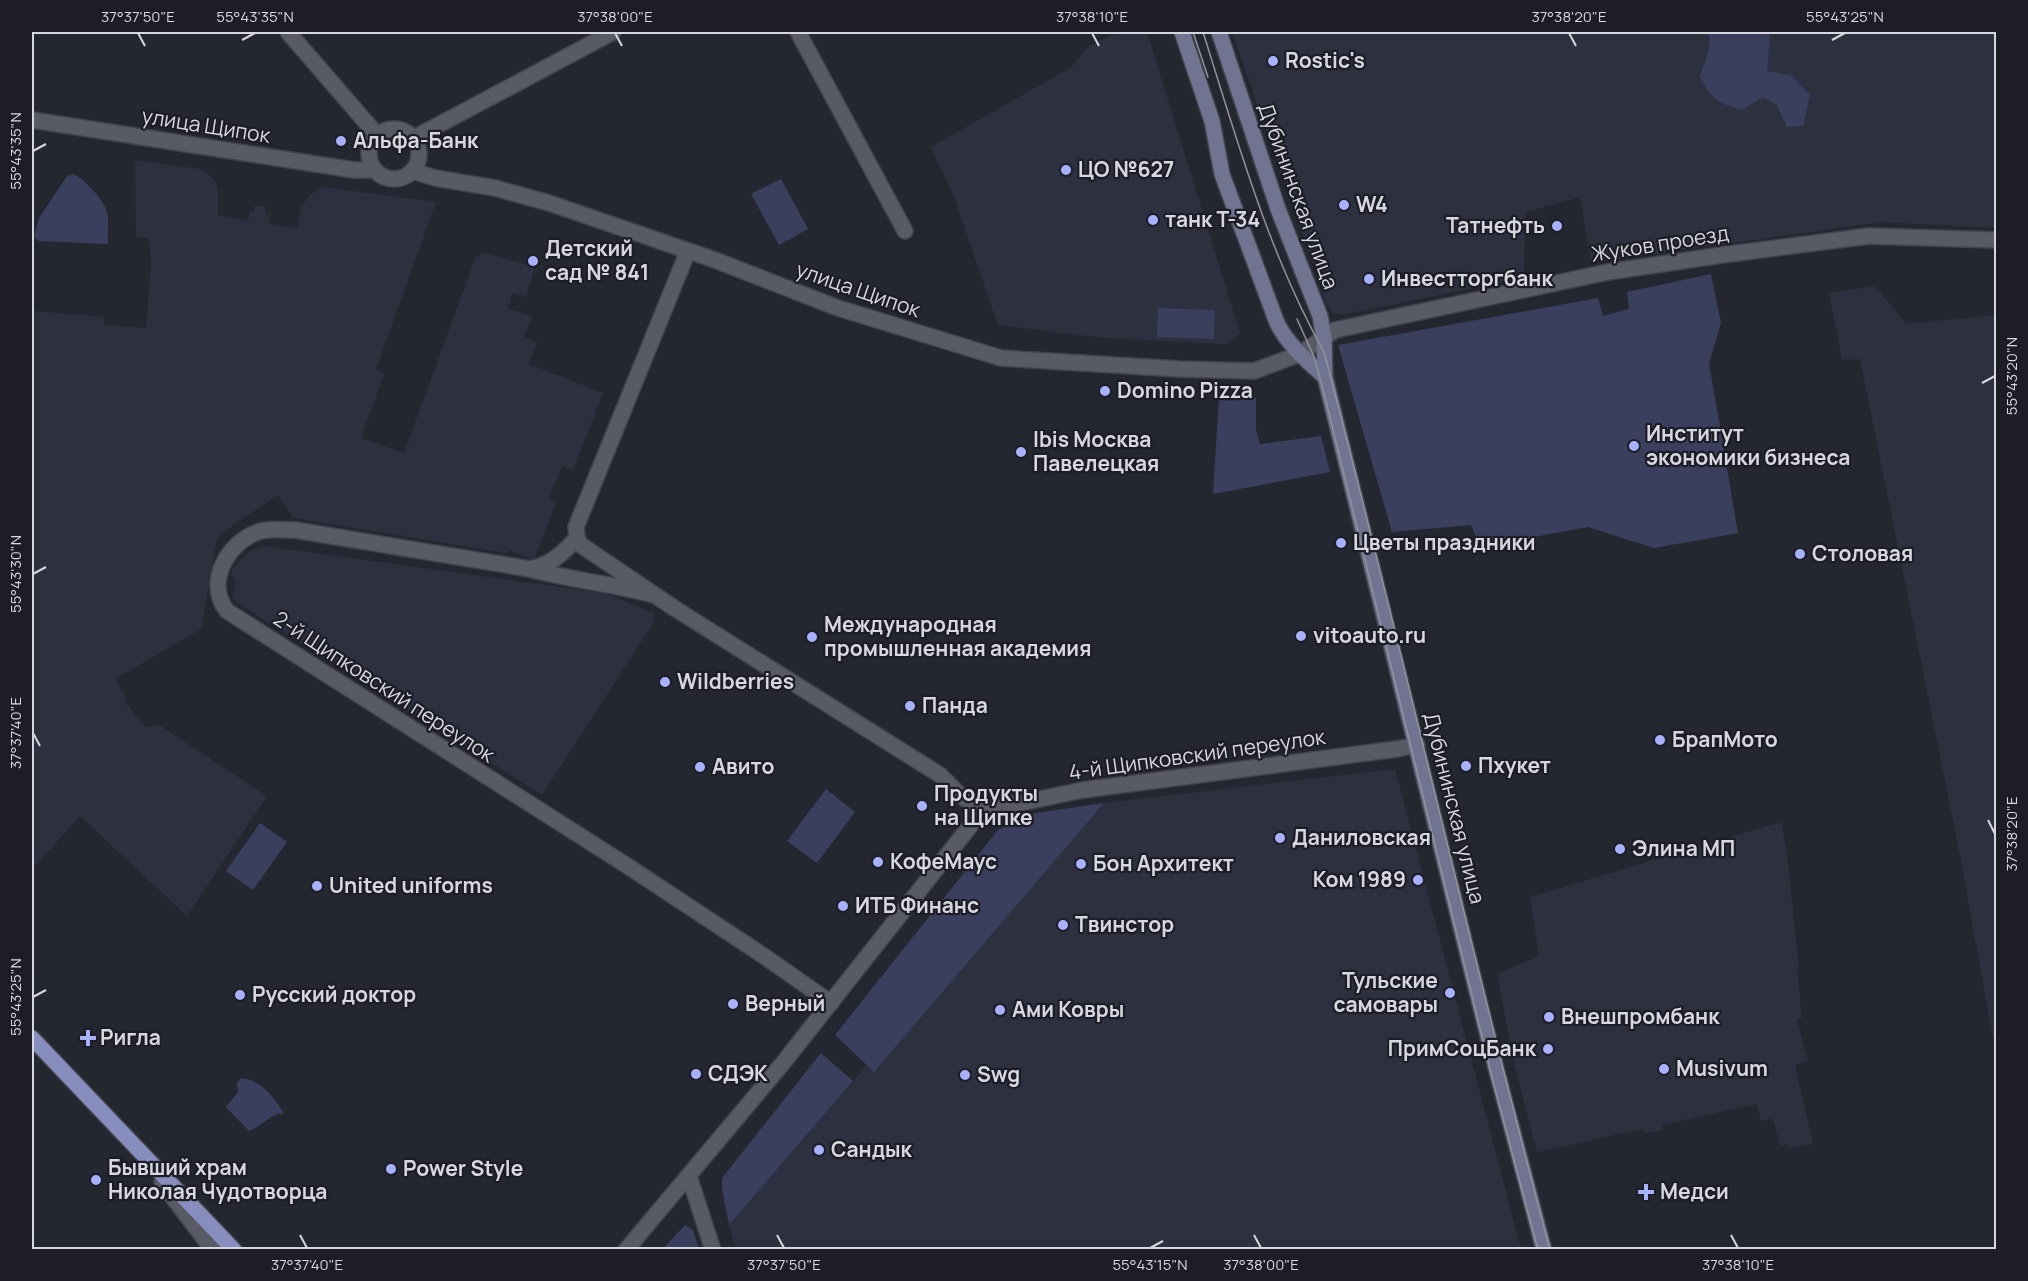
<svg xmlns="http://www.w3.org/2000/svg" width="2028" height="1281" viewBox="0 0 2028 1281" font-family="Manrope,sans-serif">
<rect width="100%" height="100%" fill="#252730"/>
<path fill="#2d303f" d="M 1119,32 L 1147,32 L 1240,333 L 1226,344 L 1105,338 L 998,325 L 953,194 L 931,147 L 1070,68 L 1089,46 Z
M 1232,32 L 1996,32 L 1996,228 L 1880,222 L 1591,263 L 1580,197 L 1525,212 L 1524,278 L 1341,315 L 1333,313 L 1326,302 Z
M 135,160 L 200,169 L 207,173 L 215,181 L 218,189 L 218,216 L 248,221 L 250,212 L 254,212 L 255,205 L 266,207 L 265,214 L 270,215 L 269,224 L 297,228 L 300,212 L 306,199 L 312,193 L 323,187 L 436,202 L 376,369 L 384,374 L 361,438 L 404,453 L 476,256 L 479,257 L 481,252 L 535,267 L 526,297 L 512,293 L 508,309 L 532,316 L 524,337 L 537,342 L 529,364 L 603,393 L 573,470 L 562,466 L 549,499 L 556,502 L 534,560 L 509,550 L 507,553 L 293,518 L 278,495 L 236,523 L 217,539 L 201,629 L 115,679 L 125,695 L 124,700 L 145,727 L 159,725 L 267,796 L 187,916 L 80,816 L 32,869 L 32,311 L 104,317 L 104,325 L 146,328 L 151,262 L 149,238 L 136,237 Z
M 1875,286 L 1906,324 L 1996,315 L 1996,1055 L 1959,850 L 1860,359 L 1842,360 L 1829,293 Z
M 264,546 L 604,593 L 654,613 L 652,625 L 542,795 L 236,602 L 232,597 L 236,579 L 230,575 L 234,567 L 250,551 Z
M 1395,769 L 1521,1249 L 736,1250 L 729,1225 L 867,1065 L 874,1071 L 1104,803 Z
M 1781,822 L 1787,853 L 1799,969 L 1797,970 L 1802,1017 L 1797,1019 L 1808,1061 L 1795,1065 L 1813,1144 L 1788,1149 L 1787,1144 L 1780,1146 L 1773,1118 L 1761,1121 L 1757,1104 L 1662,1125 L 1663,1130 L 1645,1133 L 1643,1129 L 1537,1152 L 1514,1063 L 1497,974 L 1539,956 L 1530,897 Z"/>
<path fill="#3b3f5e" d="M 1708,32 L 1770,32 L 1767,71 L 1792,76 L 1810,95 L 1803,126 L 1787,127 L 1777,105 L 1763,97 L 1742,110 C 1718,103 1711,100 1700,76 C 1705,62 1713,46 1708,32 Z
M 72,174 C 81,175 103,200 106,209 C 110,219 107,234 108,244 L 39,241 L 34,237 L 39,218 L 67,176 Z
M 781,179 L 808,229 L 779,245 L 751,194 Z
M 1711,274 L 1721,323 L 1709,363 L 1738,533 L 1654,548 L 1588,527 L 1480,547 L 1471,525 L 1392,532 L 1338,345 L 1598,298 L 1603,316 L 1629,309 L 1627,292 Z
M 1158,308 L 1215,310 L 1214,339 L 1157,337 Z
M 1219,398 L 1256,398 L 1256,430 L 1260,444 L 1321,436 L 1330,472 L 1213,494 Z
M 826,789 L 855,812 L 817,863 L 787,841 Z
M 1104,803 L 874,1072 L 835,1035 L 998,830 L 1036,813 Z
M 260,823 L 287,842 L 253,890 L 226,871 Z
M 821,1053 L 853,1081 L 729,1225 L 722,1188 L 722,1178 Z
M 241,1078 C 260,1079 275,1098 284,1114 C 271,1112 262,1127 249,1131 L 226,1107 L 238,1092 L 237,1083 Z
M 685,1225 L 693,1230 L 699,1249 L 663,1249 Z"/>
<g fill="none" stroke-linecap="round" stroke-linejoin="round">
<defs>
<path id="minor" d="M 288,32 L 377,135
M 798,32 L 905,231
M 32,120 L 354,170 L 374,170
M369 154a25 25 0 1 1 50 0a25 25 0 1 1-50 0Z
M 414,138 L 613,32
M 413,171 L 435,178 L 495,188 L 549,203 L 715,260 L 838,308 L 1001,358 L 1179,369 L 1254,371 L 1300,354
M 688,251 L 576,527 L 577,538 L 581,545 L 674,608 L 940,775 L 959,794 L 982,811
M 530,569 C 551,565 563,553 577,538
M 654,595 C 613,584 571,580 530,569 L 295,530 C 283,530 269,528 258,532 C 227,543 205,583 227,611 L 626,865 L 761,954 L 831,1003
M 982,811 L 1083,790 L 1397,749 L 1417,745
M 689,1176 L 713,1250
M 626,1250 L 783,1063 L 982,811"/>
<path id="tertiary" d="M 1300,354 L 1335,330 L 1608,272 L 1722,255 L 1869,236 L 1996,240
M 162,1183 L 213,1250"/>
<path id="secondary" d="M 1182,32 L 1212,121 L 1222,174 L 1277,323 C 1288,345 1307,361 1325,377
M 1219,32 L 1278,209 L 1320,316 L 1324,337 L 1325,377 L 1492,1053 L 1544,1250"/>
<path id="primary" d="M 32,1038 L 234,1250"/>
</defs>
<use href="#minor" stroke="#42434c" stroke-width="18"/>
<use href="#tertiary" stroke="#42434c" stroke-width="18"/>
<use href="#secondary" stroke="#42434c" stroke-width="18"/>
<use href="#primary" stroke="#42434c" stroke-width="18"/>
<use href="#minor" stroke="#585a65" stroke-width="15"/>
<use href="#tertiary" stroke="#585a65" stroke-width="15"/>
<use href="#secondary" stroke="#707491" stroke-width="15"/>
<use href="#primary" stroke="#878ebd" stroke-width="15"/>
<path stroke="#91929a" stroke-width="1.5" d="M 1193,32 L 1208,77
M 1203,32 C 1237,140 1268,252 1324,352 C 1403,650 1470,951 1550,1250
M 1297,319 L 1314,357 L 1324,393 L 1493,1081 L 1538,1250"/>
</g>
<path fill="none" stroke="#d7d8df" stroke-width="2" d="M 138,33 L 145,46M 615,33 L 622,46M 1092,33 L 1099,46M 1569,33 L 1576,46M 242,40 L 255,33M 1832,40 L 1845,33M 33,151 L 46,144M 1982,383 L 1995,376M 33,574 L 46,567M 33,733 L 40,746M 1988,820 L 1995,834M 33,997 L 46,990M 300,1235 L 307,1248M 777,1235 L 784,1248M 1254,1235 L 1261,1248M 1731,1235 L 1738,1248M 1150,1248 L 1163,1241"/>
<g fill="#a7b1fc" stroke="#1c1d27" stroke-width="2">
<circle cx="1273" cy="61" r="6"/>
<circle cx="341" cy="141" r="6"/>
<circle cx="1066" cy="170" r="6"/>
<circle cx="1344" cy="205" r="6"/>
<circle cx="1153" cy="220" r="6"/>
<circle cx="1557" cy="226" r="6"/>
<circle cx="533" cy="261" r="6"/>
<circle cx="1369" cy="279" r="6"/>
<circle cx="1105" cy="391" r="6"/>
<circle cx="1634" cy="446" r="6"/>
<circle cx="1021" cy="452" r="6"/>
<circle cx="1341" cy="543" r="6"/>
<circle cx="1800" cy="554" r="6"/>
<circle cx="1301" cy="636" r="6"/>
<circle cx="812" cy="637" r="6"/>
<circle cx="665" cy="682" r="6"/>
<circle cx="910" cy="706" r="6"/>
<circle cx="1660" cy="740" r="6"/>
<circle cx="1466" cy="766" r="6"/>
<circle cx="700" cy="767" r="6"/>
<circle cx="922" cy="806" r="6"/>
<circle cx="1280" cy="838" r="6"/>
<circle cx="1620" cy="849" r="6"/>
<circle cx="878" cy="862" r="6"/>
<circle cx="1081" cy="864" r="6"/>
<circle cx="1418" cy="880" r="6"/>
<circle cx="317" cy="886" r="6"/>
<circle cx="843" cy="906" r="6"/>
<circle cx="1063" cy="925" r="6"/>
<circle cx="1450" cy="993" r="6"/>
<circle cx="240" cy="995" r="6"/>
<circle cx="733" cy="1004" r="6"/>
<circle cx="1000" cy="1010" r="6"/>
<circle cx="1549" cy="1017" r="6"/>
<path d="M85 1029h6v6h6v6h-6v6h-6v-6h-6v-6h6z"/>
<circle cx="1548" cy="1049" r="6"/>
<circle cx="1664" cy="1069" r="6"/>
<circle cx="696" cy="1074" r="6"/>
<circle cx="965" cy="1075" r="6"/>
<circle cx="819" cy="1150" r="6"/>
<circle cx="391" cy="1169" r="6"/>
<circle cx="96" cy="1180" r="6"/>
<path d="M1643 1183h6v6h6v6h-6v6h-6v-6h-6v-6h6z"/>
</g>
<g text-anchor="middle" stroke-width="4.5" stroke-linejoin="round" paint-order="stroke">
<g font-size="21" font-weight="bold" fill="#d7d8df" stroke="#1c1d27" text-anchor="start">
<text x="1285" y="68">Rostic's</text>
<text x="353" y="148">Альфа-Банк</text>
<text x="1078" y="177">ЦО №627</text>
<text x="1356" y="212">W4</text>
<text x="1165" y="227">танк Т-34</text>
<text x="1545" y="233" text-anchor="end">Татнефть</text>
<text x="545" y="256">Детский<tspan x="545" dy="24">сад № 841</tspan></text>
<text x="1381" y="286">Инвестторгбанк</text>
<text x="1117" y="398">Domino Pizza</text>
<text x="1646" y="441">Институт<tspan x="1646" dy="24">экономики бизнеса</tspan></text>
<text x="1033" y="447">Ibis Москва<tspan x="1033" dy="24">Павелецкая</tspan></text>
<text x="1353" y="550">Цветы праздники</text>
<text x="1812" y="561">Столовая</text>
<text x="824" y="632">Международная<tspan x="824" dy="24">промышленная академия</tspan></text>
<text x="1313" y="643">vitoauto.ru</text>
<text x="677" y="689">Wildberries</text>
<text x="922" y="713">Панда</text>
<text x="1672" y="747">БрапМото</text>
<text x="1478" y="773">Пхукет</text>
<text x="712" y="774">Авито</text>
<text x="934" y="801">Продукты<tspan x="934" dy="24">на Щипке</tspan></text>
<text x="1292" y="845">Даниловская</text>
<text x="1632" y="856">Элина МП</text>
<text x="890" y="869">КофеМаус</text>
<text x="1093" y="871">Бон Архитект</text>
<text x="1406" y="887" text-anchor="end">Ком 1989</text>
<text x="329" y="893">United uniforms</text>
<text x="855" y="913">ИТБ Финанс</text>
<text x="1075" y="932">Твинстор</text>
<text x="1438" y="988" text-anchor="end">Тульские<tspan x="1438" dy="24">самовары</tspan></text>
<text x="252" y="1002">Русский доктор</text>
<text x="745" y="1011">Верный</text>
<text x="1012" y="1017">Ами Ковры</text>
<text x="1561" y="1024">Внешпромбанк</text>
<text x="100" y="1045">Ригла</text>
<text x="1536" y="1056" text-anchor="end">ПримСоцБанк</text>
<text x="1676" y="1076">Musivum</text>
<text x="708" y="1081">СДЭК</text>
<text x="977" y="1082">Swg</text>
<text x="831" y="1157">Сандык</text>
<text x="108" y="1175">Бывший храм<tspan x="108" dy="24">Николая Чудотворца</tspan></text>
<text x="403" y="1176">Power Style</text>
<text x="1660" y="1199">Медси</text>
</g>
<g font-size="21" fill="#d7d8df" stroke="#1c1d27">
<text transform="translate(206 126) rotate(9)" y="7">улица Щипок</text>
<text transform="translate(1298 196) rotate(70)" y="7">Дубининская улица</text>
<text transform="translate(1660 244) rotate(-9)" y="7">Жуков проезд</text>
<text transform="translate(858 290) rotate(19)" y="7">улица Щипок</text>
<text transform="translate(384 687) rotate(33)" y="7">2-й Щипковский переулок</text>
<text transform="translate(1197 755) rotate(-8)" y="7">4-й Щипковский переулок</text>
<text transform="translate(1454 808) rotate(76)" y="7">Дубининская улица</text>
</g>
</g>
<rect width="2028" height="1281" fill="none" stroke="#1c1d27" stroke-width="66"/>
<rect x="33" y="33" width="1962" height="1215" fill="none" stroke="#d7d8df" stroke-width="2"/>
<g font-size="15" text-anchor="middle" fill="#d7d8df">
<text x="138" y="22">37°37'50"E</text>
<text x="255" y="22">55°43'35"N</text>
<text x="615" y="22">37°38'00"E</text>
<text x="1092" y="22">37°38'10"E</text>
<text x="1569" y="22">37°38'20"E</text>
<text x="1845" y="22">55°43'25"N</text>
<text transform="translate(16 151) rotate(-90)" y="5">55°43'35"N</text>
<text transform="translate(2012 376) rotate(-90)" y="5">55°43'20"N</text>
<text transform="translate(16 574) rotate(-90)" y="5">55°43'30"N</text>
<text transform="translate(16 733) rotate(-90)" y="5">37°37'40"E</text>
<text transform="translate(2012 834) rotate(-90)" y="5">37°38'20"E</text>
<text transform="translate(16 997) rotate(-90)" y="5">55°43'25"N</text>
<text x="307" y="1270">37°37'40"E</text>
<text x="784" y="1270">37°37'50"E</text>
<text x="1150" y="1270">55°43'15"N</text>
<text x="1261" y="1270">37°38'00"E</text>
<text x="1738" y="1270">37°38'10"E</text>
</g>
</svg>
